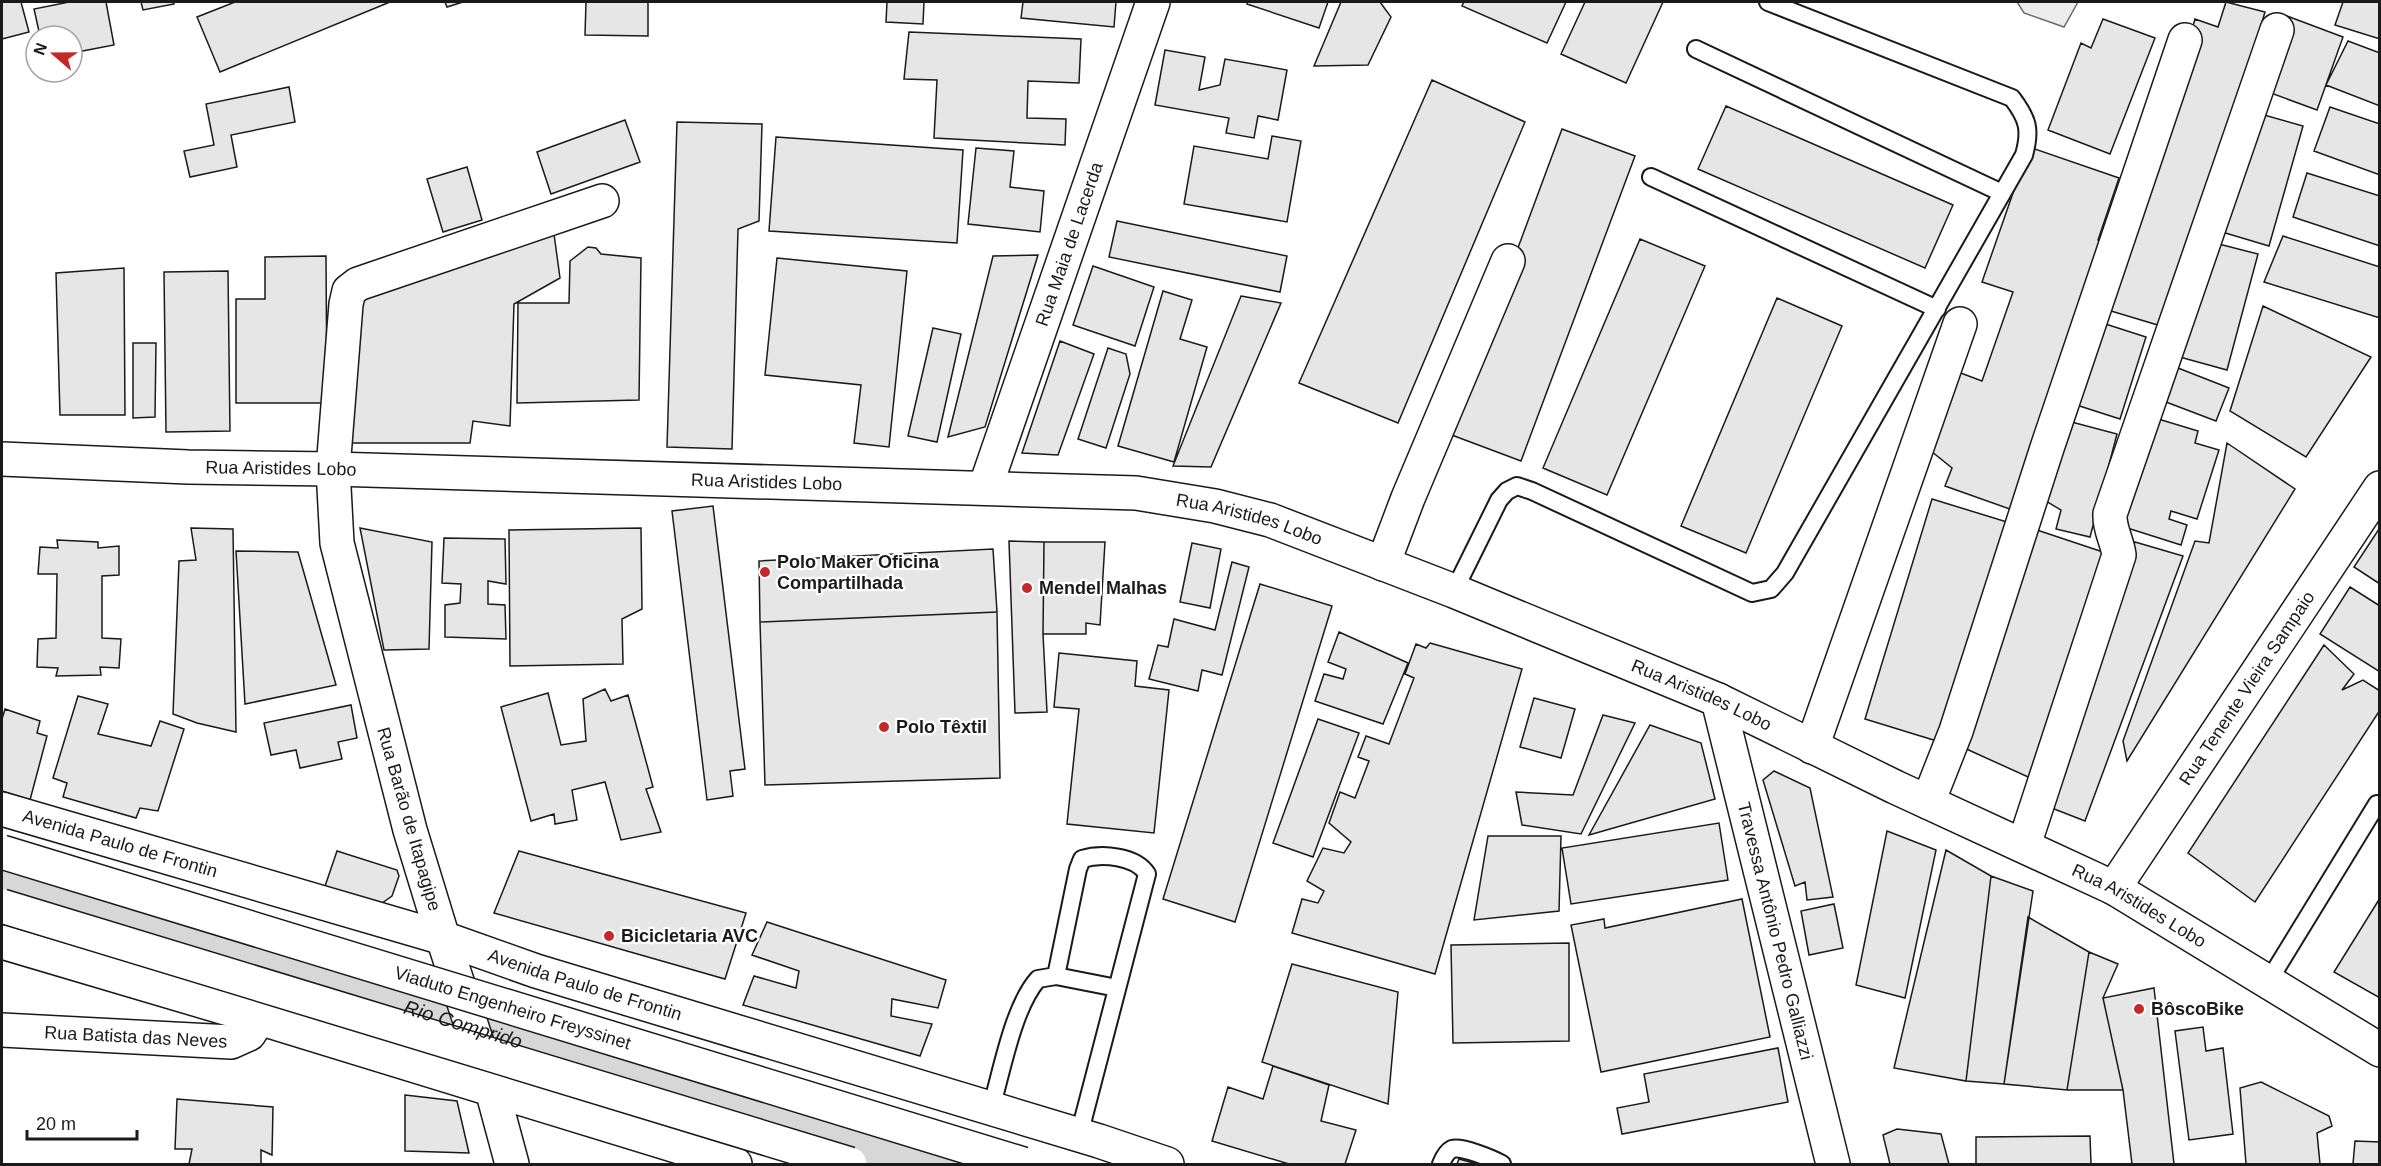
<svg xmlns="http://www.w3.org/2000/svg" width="2381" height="1166" viewBox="0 0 2381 1166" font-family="Arial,sans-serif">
<rect width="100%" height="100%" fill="#fff"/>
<path fill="#ededed" stroke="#6a6a6a" stroke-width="1.5" d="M 2017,2 L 2078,2 L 2064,27 L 2024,13 Z"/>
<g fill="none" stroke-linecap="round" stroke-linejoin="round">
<path stroke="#d7d7d7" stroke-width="66" id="s1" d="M 2,884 L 923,1164"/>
</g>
<path fill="#e6e6e6" stroke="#1a1a1a" stroke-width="1.5" d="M 2,2 L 21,2 L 29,32 L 2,39 Z
M 69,2 L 106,2 L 114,45 L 72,53 L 72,36 L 40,36 L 34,9 Z
M 141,2 L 173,2 L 174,4 L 143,10 Z
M 235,2 L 390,2 L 220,72 L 197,17 Z
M 445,2 L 463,2 L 447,7 Z
M 586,2 L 648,2 L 648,36 L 585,35 Z
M 887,2 L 924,2 L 923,24 L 886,22 Z
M 1012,2 L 1116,2 L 1114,27 L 1021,18 L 1023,2 Z
M 1248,2 L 1328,2 L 1319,28 L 1247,4 Z
M 1341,2 L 1380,2 L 1391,17 L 1368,65 L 1314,66 Z
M 1464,2 L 1566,2 L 1547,43 L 1462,6 Z
M 1585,2 L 1663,2 L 1626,83 L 1561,54 Z
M 2226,2 L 2265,12 L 2171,329 L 2111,311 L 2195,19 L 2218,27 Z
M 2343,2 L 2380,2 L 2380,39 L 2335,25 Z
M 2287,16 L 2343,37 L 2317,110 L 2260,89 Z
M 2103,19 L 2155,38 L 2110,154 L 2048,130 L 2081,43 L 2091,48 Z
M 909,32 L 1081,39 L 1079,83 L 1028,81 L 1027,118 L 1066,119 L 1065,145 L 934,138 L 937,80 L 904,79 Z
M 2348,41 L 2380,53 L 2380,106 L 2326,85 Z
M 1165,50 L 1205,57 L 1199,90 L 1220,85 L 1225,59 L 1287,70 L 1278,120 L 1258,116 L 1254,138 L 1226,133 L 1229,118 L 1155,105 Z
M 1432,80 L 1525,122 L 1398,423 L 1299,383 Z
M 289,87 L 295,122 L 231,135 L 237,167 L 190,177 L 184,151 L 214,145 L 206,104 Z
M 1726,106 L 1953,205 L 1925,268 L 1698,169 Z
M 2330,107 L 2380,124 L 2380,175 L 2314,151 Z
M 2257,113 L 2303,126 L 2269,246 L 2222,232 Z
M 625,120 L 640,162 L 551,194 L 537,152 Z
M 677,122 L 762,124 L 759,221 L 738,229 L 732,449 L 667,447 Z
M 1562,129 L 1635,156 L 1521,461 L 1449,434 Z
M 1272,136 L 1301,141 L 1287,222 L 1184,204 L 1194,146 L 1268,159 Z
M 776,137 L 963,150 L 957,243 L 769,231 Z
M 2029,147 L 2119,178 L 2098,240 L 2113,246 L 2021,513 L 1945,486 L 1952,468 L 1931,451 L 1958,372 L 1982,381 L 2013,292 L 1982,282 Z
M 976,148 L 1014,151 L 1010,187 L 1044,191 L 1040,232 L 968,224 Z
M 467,167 L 482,220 L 443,232 L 427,179 Z
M 2307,173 L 2380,196 L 2380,246 L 2293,217 Z
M 1117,221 L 1287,256 L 1280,292 L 1109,257 Z
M 554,234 L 560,278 L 514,304 L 510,426 L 473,421 L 470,443 L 349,443 L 359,288 Z
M 2283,236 L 2380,267 L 2380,318 L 2264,282 Z
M 1640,239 L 1705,266 L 1607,495 L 1543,468 Z
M 2207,241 L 2258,254 L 2227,370 L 2176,356 Z
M 588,247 L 596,248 L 601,254 L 641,258 L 639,400 L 517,403 L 518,303 L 569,303 L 570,261 Z
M 1038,255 L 985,427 L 948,437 L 993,256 Z
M 326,256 L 327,403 L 236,403 L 236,299 L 265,299 L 265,257 Z
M 777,258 L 907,271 L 889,447 L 854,443 L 861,385 L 765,375 Z
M 1093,266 L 1154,287 L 1135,346 L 1073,325 Z
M 124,268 L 125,415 L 60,415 L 56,273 Z
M 228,271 L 230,431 L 166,432 L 164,272 Z
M 1163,291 L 1192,300 L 1180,339 L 1207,347 L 1174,462 L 1118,446 Z
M 1241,296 L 1281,303 L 1211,467 L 1173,466 Z
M 1777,298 L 1842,326 L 1746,553 L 1681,526 Z
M 2263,306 L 2371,357 L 2306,457 L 2230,411 Z
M 2093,320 L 2146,337 L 2120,419 L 2067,402 Z
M 933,328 L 961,334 L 937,442 L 908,436 Z
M 1060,341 L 1094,354 L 1058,455 L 1022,453 Z
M 133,343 L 156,343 L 155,417 L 133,418 Z
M 1108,348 L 1126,354 L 1130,374 L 1106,448 L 1078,439 Z
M 2178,368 L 2229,388 L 2216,421 L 2166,402 Z
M 2155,418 L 2198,431 L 2195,443 L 2219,450 L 2197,519 L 2171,511 L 2169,519 L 2187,525 L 2181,545 L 2121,526 Z
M 2064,420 L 2117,434 L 2090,537 L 2056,529 L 2061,510 L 2044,500 Z
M 2227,443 L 2295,489 L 2127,761 L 2123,741 L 2195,541 L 2209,543 Z
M 1932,499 L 2007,522 L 1940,742 L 1865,719 Z
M 713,506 L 745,769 L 730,771 L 733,796 L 707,800 L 672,511 Z
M 191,528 L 233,529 L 236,732 L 197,723 L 173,714 L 179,561 L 196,560 Z
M 360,528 L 432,542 L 429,649 L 384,650 Z
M 641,528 L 642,609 L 622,619 L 623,664 L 510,666 L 509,530 Z
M 2034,529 L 2115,556 L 2037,781 L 1962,747 Z
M 2379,529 L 2380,529 L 2380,584 L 2354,567 Z
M 444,538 L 505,539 L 506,584 L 488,581 L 488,604 L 505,605 L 506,639 L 445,637 L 445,605 L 460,603 L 461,584 L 442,583 Z
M 57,540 L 98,542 L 98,548 L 119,546 L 119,575 L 102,576 L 102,638 L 121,639 L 119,668 L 100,667 L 101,675 L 56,676 L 58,668 L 37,667 L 38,639 L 56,638 L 57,574 L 38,574 L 40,547 L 58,548 Z
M 1009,541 L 1044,542 L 1043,634 L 1047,712 L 1015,713 Z
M 1044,542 L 1105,542 L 1100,625 L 1086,623 L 1086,634 L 1043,634 Z
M 2135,542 L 2183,556 L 2085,821 L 2044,805 Z
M 1192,543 L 1221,549 L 1210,608 L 1180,602 Z
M 993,549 L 997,612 L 760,622 L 759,561 Z
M 236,551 L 298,552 L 336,685 L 245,704 Z
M 1232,562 L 1249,567 L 1222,675 L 1202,670 L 1198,691 L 1149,679 L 1158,645 L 1168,647 L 1174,619 L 1215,630 Z
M 1260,584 L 1332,606 L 1235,922 L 1163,899 Z
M 2350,587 L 2380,606 L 2380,672 L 2320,634 Z
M 997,612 L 1000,778 L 765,785 L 760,622 Z
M 1339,632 L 1408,663 L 1383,724 L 1315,701 L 1324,674 L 1343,679 L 1346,669 L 1328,662 Z
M 1430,643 L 1522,669 L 1435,974 L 1292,933 L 1302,899 L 1318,903 L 1324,891 L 1307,881 L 1323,848 L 1344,853 L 1351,842 L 1329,823 L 1340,792 L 1355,798 L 1369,761 L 1358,757 L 1366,736 L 1389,744 L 1414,678 L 1405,674 L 1416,644 L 1426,648 Z
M 2324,645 L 2354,674 L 2342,690 L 2363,680 L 2380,691 L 2380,710 L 2255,902 L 2188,853 Z
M 1059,653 L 1137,661 L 1135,686 L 1169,690 L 1154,833 L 1067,824 L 1079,709 L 1054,707 Z
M 605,689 L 611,701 L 628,695 L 653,787 L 646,789 L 661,832 L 621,840 L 605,782 L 572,790 L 577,820 L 555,824 L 554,814 L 531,821 L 501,707 L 548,693 L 561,745 L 586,741 L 583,699 Z
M 78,696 L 108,704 L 98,734 L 151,746 L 160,721 L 184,729 L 158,811 L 140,808 L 136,818 L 63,797 L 67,783 L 53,778 Z
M 1534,698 L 1575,709 L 1561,758 L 1520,747 Z
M 351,705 L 357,738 L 338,742 L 342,759 L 300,768 L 296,750 L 271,755 L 264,723 Z
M 5,709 L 40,721 L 37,733 L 47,736 L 30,800 L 2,791 L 2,719 Z
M 1603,715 L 1635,723 L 1581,834 L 1522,825 L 1516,792 L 1573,795 Z
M 1318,719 L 1359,733 L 1313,857 L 1273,843 Z
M 1650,725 L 1701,743 L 1715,799 L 1589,835 Z
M 1774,771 L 1810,788 L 1833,897 L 1807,900 L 1805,882 L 1795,886 L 1763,780 Z
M 1719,823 L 1728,880 L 1571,904 L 1562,848 Z
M 1887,831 L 1936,850 L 1905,998 L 1856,985 Z
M 1488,836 L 1561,836 L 1559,911 L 1474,920 Z
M 1946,850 L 1991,876 L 1966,1081 L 1894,1068 Z
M 337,851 L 397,870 L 399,876 L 392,896 L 375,908 L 322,895 Z
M 519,851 L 746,913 L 725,979 L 494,913 Z
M 1991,876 L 2033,891 L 2004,1084 L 1966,1081 Z
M 2380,898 L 2380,998 L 2334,972 Z
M 1742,899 L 1770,1037 L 1601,1072 L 1571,925 L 1604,919 L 1605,928 Z
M 1834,904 L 1843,948 L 1809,955 L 1801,911 Z
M 2028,917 L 2089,952 L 2067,1090 L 2004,1084 Z
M 767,922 L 946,980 L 938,1008 L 892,999 L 891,1016 L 932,1024 L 920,1056 L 743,1005 L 754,976 L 796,988 L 799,971 L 752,955 Z
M 1569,943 L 1569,1041 L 1453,1043 L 1451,945 Z
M 2089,952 L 2118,964 L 2103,998 L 2123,1090 L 2067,1090 Z
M 1292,964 L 1398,992 L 1388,1104 L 1262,1062 Z
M 2154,988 L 2174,1164 L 2132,1164 L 2123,1090 L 2103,998 Z
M 2203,1027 L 2206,1051 L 2223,1048 L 2233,1134 L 2189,1140 L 2175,1031 Z
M 1778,1048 L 1788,1102 L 1622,1134 L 1617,1108 L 1649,1102 L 1644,1074 Z
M 1273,1066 L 1329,1085 L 1321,1121 L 1356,1130 L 1345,1164 L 1289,1164 L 1212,1141 L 1228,1087 L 1263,1099 Z
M 2261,1082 L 2329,1116 L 2332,1126 L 2317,1133 L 2320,1164 L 2246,1164 L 2240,1088 Z
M 405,1095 L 457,1101 L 469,1153 L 405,1151 Z
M 177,1099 L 273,1107 L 272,1155 L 261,1150 L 261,1164 L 189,1164 L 192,1149 L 175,1149 Z
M 1897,1129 L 1941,1134 L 1949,1164 L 1890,1164 L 1883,1135 Z
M 2090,1136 L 2091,1164 L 1976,1164 L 1976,1137 Z
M 2355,1141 L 2380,1142 L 2380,1164 L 2353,1164 Z
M 1459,1159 L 1477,1164 L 1457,1164 Z"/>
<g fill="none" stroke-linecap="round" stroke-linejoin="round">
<defs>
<path id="lane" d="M 1696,49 L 2002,193
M 1651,177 L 1937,309
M 1454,591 L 1499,500 L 1507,491 L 1517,486 L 1532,491 L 1752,593 L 1771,589 L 1785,573 L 2024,155 C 2031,130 2028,119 2012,98 L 1768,2
M 1056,976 L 1078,869 L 1082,859 C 1102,853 1136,856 1147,874 L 1079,1135
M 2268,982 L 2377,804
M 991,1108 C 1002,1071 1013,1007 1038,979 L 1056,976 L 1117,988
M 1441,1164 C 1443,1159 1446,1152 1452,1149 C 1462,1146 1493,1159 1502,1164"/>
<g id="street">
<path id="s2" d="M 2,459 L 188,467 L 333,469 L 1136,493 L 1215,506 L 1270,520 L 1454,591 L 1718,700 L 1895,787 L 2114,888 L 2380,1050"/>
<path id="s3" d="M 985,488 L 1153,2"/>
<path d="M 1383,564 L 1408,498 L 1508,261"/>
<path id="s4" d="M 1718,700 L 1833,1164"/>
<path d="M 1812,747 L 1960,324"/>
<path d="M 1928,802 L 1956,731 L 2047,448 L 2185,40"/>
<path d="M 2024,845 L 2119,555 C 2117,540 2109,529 2110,514 L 2277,30"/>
<path id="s5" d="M 2114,888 L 2380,488"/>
<path d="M 443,938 L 410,830 L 337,543 L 333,469 L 346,304 L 349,291 L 358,284 L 602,201"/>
<path id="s6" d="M 2,1030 L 231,1042 L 249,1034 L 259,1018"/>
</g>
<g id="secondary">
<path id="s7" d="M 2,809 L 443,938 L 536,971 L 1099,1141 L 1167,1164"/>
<path d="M 443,938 L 491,1086 L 512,1164"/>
<path d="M 2,942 L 259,1018 L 735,1164"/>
</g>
</defs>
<use href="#lane" stroke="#1a1a1a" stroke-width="20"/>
<use href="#street" stroke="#1a1a1a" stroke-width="36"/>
<use href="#secondary" stroke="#1a1a1a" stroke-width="36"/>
<use href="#lane" stroke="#fff" stroke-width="16"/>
<use href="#street" stroke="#fff" stroke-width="33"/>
<use href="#secondary" stroke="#fff" stroke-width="33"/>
<defs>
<g id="highway-bridge">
<path id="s8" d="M 2,852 L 1023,1164"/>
<path d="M 2,906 L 850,1164"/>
</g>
</defs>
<use href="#highway-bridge" stroke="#1a1a1a" stroke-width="36" stroke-linecap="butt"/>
<use href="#highway-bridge" stroke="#fff" stroke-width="33"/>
</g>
<g fill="#c62828" stroke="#fff" stroke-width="2">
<circle cx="765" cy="572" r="6"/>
<circle cx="1027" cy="588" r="6"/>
<circle cx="884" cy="727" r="6"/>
<circle cx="609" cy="936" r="6"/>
<circle cx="2139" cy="1009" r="6"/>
</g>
<g text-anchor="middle" stroke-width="4.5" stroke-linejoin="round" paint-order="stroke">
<g font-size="18" fill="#1a1a1a" stroke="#fff">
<text dy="6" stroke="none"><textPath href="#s3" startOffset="258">Rua Maia de Lacerda</textPath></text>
<text dy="6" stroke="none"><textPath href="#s2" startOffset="279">Rua Aristides Lobo</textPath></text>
<text dy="6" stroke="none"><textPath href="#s2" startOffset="765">Rua Aristides Lobo</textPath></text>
<text dy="6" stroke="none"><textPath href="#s2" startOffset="1251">Rua Aristides Lobo</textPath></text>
<text dy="6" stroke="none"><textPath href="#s5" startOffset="240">Rua Tenente Vieira Sampaio</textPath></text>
<text dy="6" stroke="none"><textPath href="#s2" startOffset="1737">Rua Aristides Lobo</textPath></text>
<text transform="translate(409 819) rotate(74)" y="6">Rua Barão de Itapagipe</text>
<text dy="6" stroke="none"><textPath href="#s7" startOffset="123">Avenida Paulo de Frontin</textPath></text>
<text dy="6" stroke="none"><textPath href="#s2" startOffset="2223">Rua Aristides Lobo</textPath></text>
<text dy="6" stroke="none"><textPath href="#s4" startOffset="238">Travessa Antônio Pedro Galliazzi</textPath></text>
<text dy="6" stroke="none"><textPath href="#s7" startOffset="609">Avenida Paulo de Frontin</textPath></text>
<text dy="6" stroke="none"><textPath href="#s8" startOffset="534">Viaduto Engenheiro Freyssinet</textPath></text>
<text dy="6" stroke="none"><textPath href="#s6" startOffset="134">Rua Batista das Neves</textPath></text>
</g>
<g font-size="18" font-weight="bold" fill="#1a1a1a" stroke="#fff" text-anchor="start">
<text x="777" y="568">Polo Maker Oficina<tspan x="777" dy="21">Compartilhada</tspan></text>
<text x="1039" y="594">Mendel Malhas</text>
<text x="896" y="733">Polo Têxtil</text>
<text x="621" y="942">Bicicletaria AVC</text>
<text x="2151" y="1015">BôscoBike</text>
</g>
<g font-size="20" font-style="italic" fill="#1a1a1a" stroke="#fff">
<text dy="7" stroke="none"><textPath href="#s1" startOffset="482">Rio Comprido</textPath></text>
</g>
</g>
<rect width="2381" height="1166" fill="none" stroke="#1a1a1a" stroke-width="6"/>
<g transform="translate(54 54) rotate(290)"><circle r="28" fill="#ffffff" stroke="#a3a3a3" stroke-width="1.5"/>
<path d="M0-4.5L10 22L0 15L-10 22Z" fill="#c62828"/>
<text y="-9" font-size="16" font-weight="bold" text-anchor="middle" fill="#1a1a1a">N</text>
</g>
<path d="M27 1130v9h110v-9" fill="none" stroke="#1a1a1a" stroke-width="3"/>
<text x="36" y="1130" font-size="18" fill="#1a1a1a" stroke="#ffffff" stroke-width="4.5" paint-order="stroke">20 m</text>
</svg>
